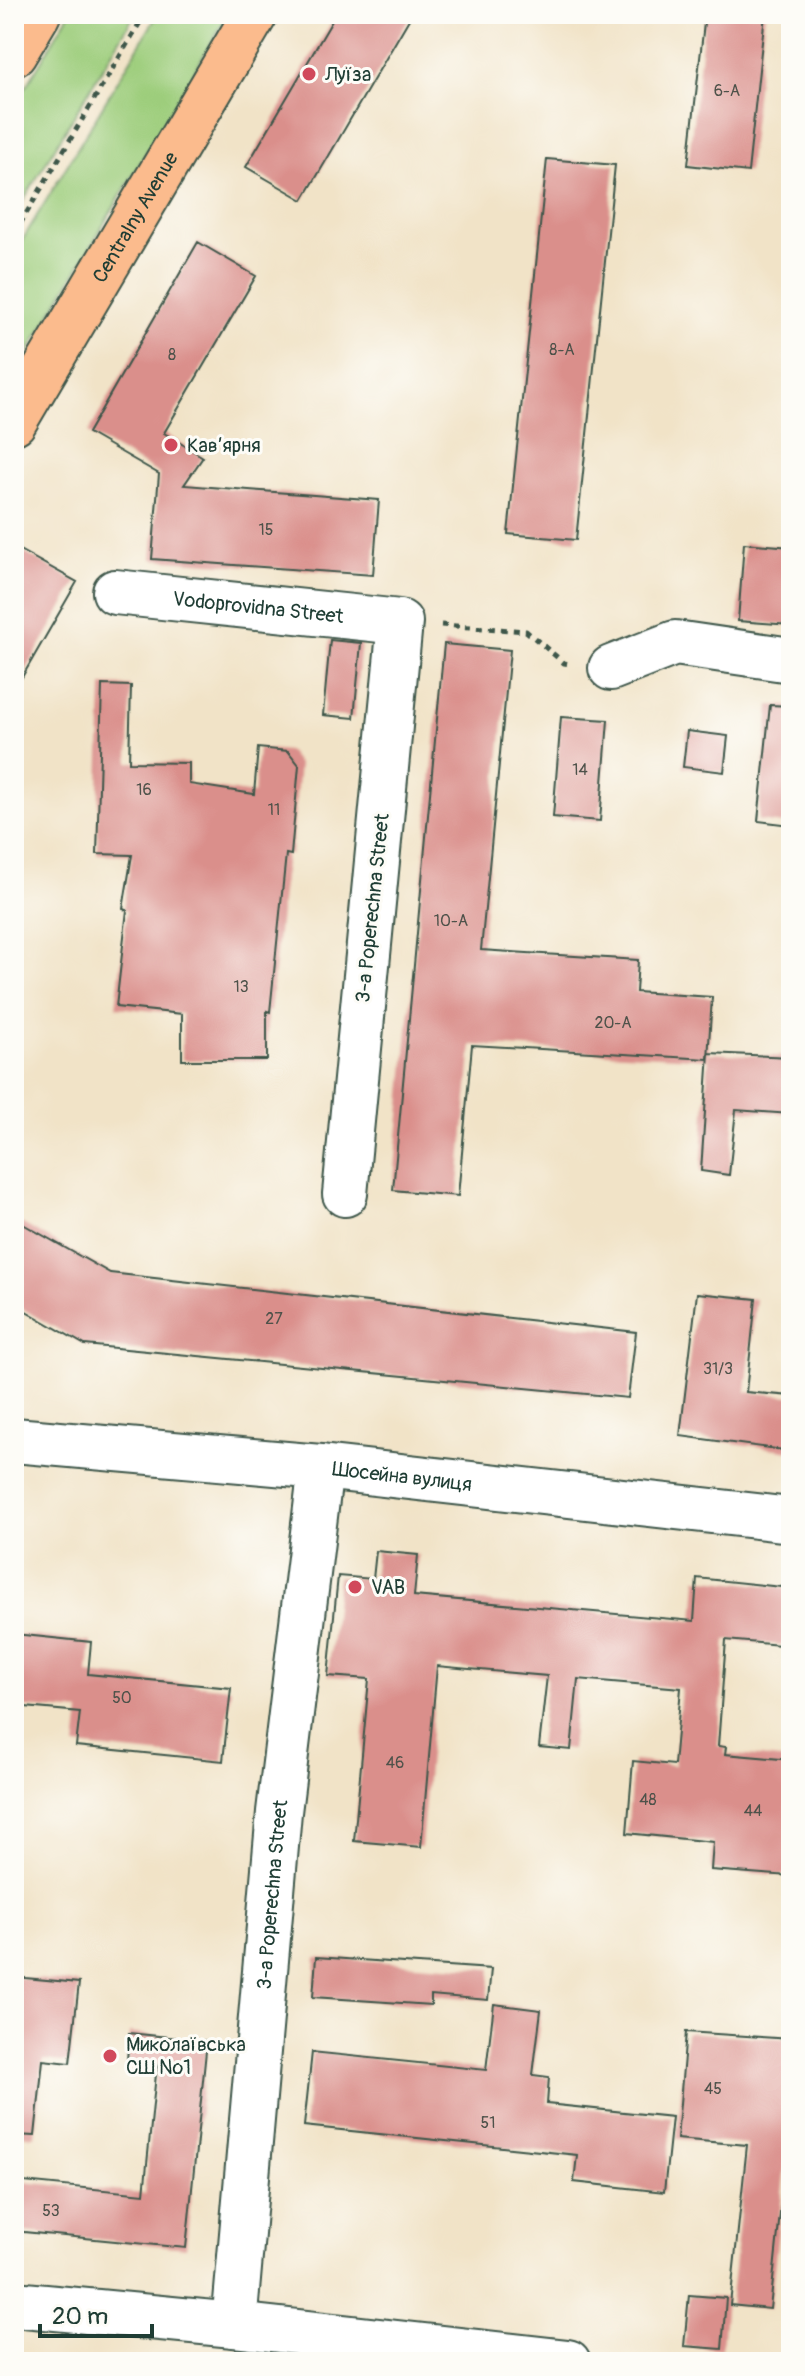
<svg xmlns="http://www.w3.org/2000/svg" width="805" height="2376" viewBox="0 0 805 2376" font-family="Pangolin,sans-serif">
<rect width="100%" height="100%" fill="#fdfcf7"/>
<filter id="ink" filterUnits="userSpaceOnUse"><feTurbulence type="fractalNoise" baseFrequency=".0125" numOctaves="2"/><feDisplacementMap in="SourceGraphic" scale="16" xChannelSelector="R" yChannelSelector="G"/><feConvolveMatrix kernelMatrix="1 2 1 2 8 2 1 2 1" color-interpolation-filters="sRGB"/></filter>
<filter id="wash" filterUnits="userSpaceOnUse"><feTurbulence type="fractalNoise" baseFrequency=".006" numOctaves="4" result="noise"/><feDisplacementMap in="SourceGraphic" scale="32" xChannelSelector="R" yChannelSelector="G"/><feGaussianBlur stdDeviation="1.8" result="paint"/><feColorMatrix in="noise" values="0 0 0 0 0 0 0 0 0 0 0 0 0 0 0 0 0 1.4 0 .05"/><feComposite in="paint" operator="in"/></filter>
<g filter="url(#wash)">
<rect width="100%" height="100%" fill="#f1e3c7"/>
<path fill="#9dcd7c" stroke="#5e8558" stroke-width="2" d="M 69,14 L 135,14 L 14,216 L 14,107 Z
M 158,14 L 228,14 L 14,376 L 14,254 Z"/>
<g id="blocks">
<path fill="#da8f8b" d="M 336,14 L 412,14 L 303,200 L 246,167 Z
M 705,14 L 765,14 L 748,172 L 688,165 Z
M 547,159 L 615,165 L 576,540 L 508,534 Z
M 198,242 L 256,276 L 164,433 L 203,457 L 184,485 L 379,500 L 373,575 L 152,559 L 159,474 L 88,433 Z
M 744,543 L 791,547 L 791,625 L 738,621 Z
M 14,547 L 77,582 L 14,691 Z
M 330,640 L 361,643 L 354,718 L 323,715 Z
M 444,644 L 510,650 L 481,950 L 638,960 L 636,992 L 712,997 L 708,1059 L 472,1045 L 458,1196 L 393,1190 Z
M 102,685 L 131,686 L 129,762 L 189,763 L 189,784 L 254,794 L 258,748 L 288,751 L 299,765 L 291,855 L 286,854 L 270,1012 L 267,1011 L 267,1060 L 182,1060 L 182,1014 L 116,1007 L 127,910 L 123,909 L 132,855 L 97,854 Z
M 770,705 L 791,706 L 791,825 L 758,821 Z
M 561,717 L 608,720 L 600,821 L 553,817 Z
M 687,731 L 728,736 L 724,772 L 683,767 Z
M 709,1053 L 791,1057 L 791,1114 L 736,1110 L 729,1175 L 701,1171 Z
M 14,1219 L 110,1273 L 636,1332 L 628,1398 L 85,1345 L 14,1304 Z
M 697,1293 L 756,1299 L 746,1392 L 791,1396 L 791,1451 L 680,1436 Z
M 376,1551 L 418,1555 L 414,1596 L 694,1621 L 697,1578 L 791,1588 L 791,1646 L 726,1640 L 718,1746 L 726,1747 L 725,1754 L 791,1760 L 790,1876 L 711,1870 L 713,1842 L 627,1833 L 633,1761 L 674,1765 L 681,1688 L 578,1679 L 571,1750 L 539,1747 L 547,1676 L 437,1666 L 421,1847 L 354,1841 L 369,1679 L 328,1676 L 338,1576 L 373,1579 Z
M 14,1634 L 91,1642 L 88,1674 L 231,1688 L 223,1761 L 76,1746 L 80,1712 L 14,1706 Z
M 316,1957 L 491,1969 L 488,2000 L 431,1995 L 431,2005 L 313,1997 Z
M 14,1977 L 79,1983 L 70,2063 L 43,2060 L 35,2136 L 14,2135 Z
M 494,2004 L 541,2010 L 533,2075 L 549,2077 L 547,2104 L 672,2117 L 664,2192 L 574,2182 L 577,2155 L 304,2126 L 312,2052 L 486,2070 Z
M 686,2032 L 791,2039 L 791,2156 L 786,2156 L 770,2309 L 730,2305 L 747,2145 L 677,2139 Z
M 129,2033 L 207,2041 L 186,2248 L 14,2231 L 14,2181 L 144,2194 L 157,2064 L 127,2061 Z
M 689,2295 L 726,2298 L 722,2349 L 684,2346 Z"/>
</g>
</g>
<g filter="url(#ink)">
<use href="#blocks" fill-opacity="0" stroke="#3e564a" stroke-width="2"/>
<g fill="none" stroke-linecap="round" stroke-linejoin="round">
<defs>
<g id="minor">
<path id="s1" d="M 115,592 L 400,622 L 345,1194"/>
<path d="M 611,668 L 675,643 L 791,660"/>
<path id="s2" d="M 14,1440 L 321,1467 L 791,1520"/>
<path d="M 14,2304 L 234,2325 L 568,2362"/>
<path id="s3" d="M 234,2325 L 279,1812 L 321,1467"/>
</g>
<g id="major">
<path d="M 14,54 L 38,14"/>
<path id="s4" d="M 14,422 L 255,14"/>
</g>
</defs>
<use href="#minor" stroke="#3e564a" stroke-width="48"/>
<use href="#major" stroke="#3e564a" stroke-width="48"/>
<path stroke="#3e564a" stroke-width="5" stroke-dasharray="6 6" stroke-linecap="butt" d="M 14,234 L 145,14
M 441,625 L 526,631 L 564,663 L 571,664"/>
<use href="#minor" stroke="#fff" stroke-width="44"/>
<use href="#major" stroke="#fbbb8d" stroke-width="44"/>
</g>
</g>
<g fill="#d1495b" stroke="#fdfcf7" stroke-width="3">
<circle cx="309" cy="74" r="8"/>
<circle cx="171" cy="445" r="8"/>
<circle cx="355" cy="1587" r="8"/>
<circle cx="110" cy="2056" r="8"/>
</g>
<g text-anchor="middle" stroke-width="6" stroke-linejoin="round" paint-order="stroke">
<g font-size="16" fill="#4e524a">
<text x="727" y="96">6-А</text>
<text x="562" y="355">8-А</text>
<text x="172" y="360">8</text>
<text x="266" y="535">15</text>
<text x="580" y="775">14</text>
<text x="144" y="795">16</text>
<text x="274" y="815">11</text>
<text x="451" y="926">10-А</text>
<text x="241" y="992">13</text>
<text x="613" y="1028">20-А</text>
<text x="274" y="1324">27</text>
<text x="718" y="1374">31/3</text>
<text x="122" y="1703">50</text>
<text x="395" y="1768">46</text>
<text x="648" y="1805">48</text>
<text x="753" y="1816">44</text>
<text x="713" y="2094">45</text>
<text x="488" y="2128">51</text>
<text x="51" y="2216">53</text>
</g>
<g font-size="20" fill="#1f3d34" stroke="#fdfcf7" text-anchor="start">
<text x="325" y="81">Луїза</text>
<text x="187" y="452">Кав’ярня</text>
<text x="371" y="1594">VAB</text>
<text x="126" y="2051">Миколаївська<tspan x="126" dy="23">СШ №1</tspan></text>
</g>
<g font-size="20" fill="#1f3d34" stroke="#fdfcf7">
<text dy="7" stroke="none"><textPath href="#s4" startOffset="238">Centralny Avenue</textPath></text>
<text dy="7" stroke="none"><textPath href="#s1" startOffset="144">Vodoprovidna Street</textPath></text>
<text transform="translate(372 908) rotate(-84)" y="7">3-a Poperechna Street</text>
<text dy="7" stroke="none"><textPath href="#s2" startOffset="390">Шосейна вулиця</textPath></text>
<text dy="7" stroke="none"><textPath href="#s3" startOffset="432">3-a Poperechna Street</textPath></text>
</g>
</g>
<rect width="805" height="2376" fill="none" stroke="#fdfcf7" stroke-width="48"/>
<path d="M40 2324v12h112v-12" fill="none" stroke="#1f3d34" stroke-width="4"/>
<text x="52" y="2324" font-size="24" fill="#1f3d34" stroke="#fdfcf7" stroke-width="6" paint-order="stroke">20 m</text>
</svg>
